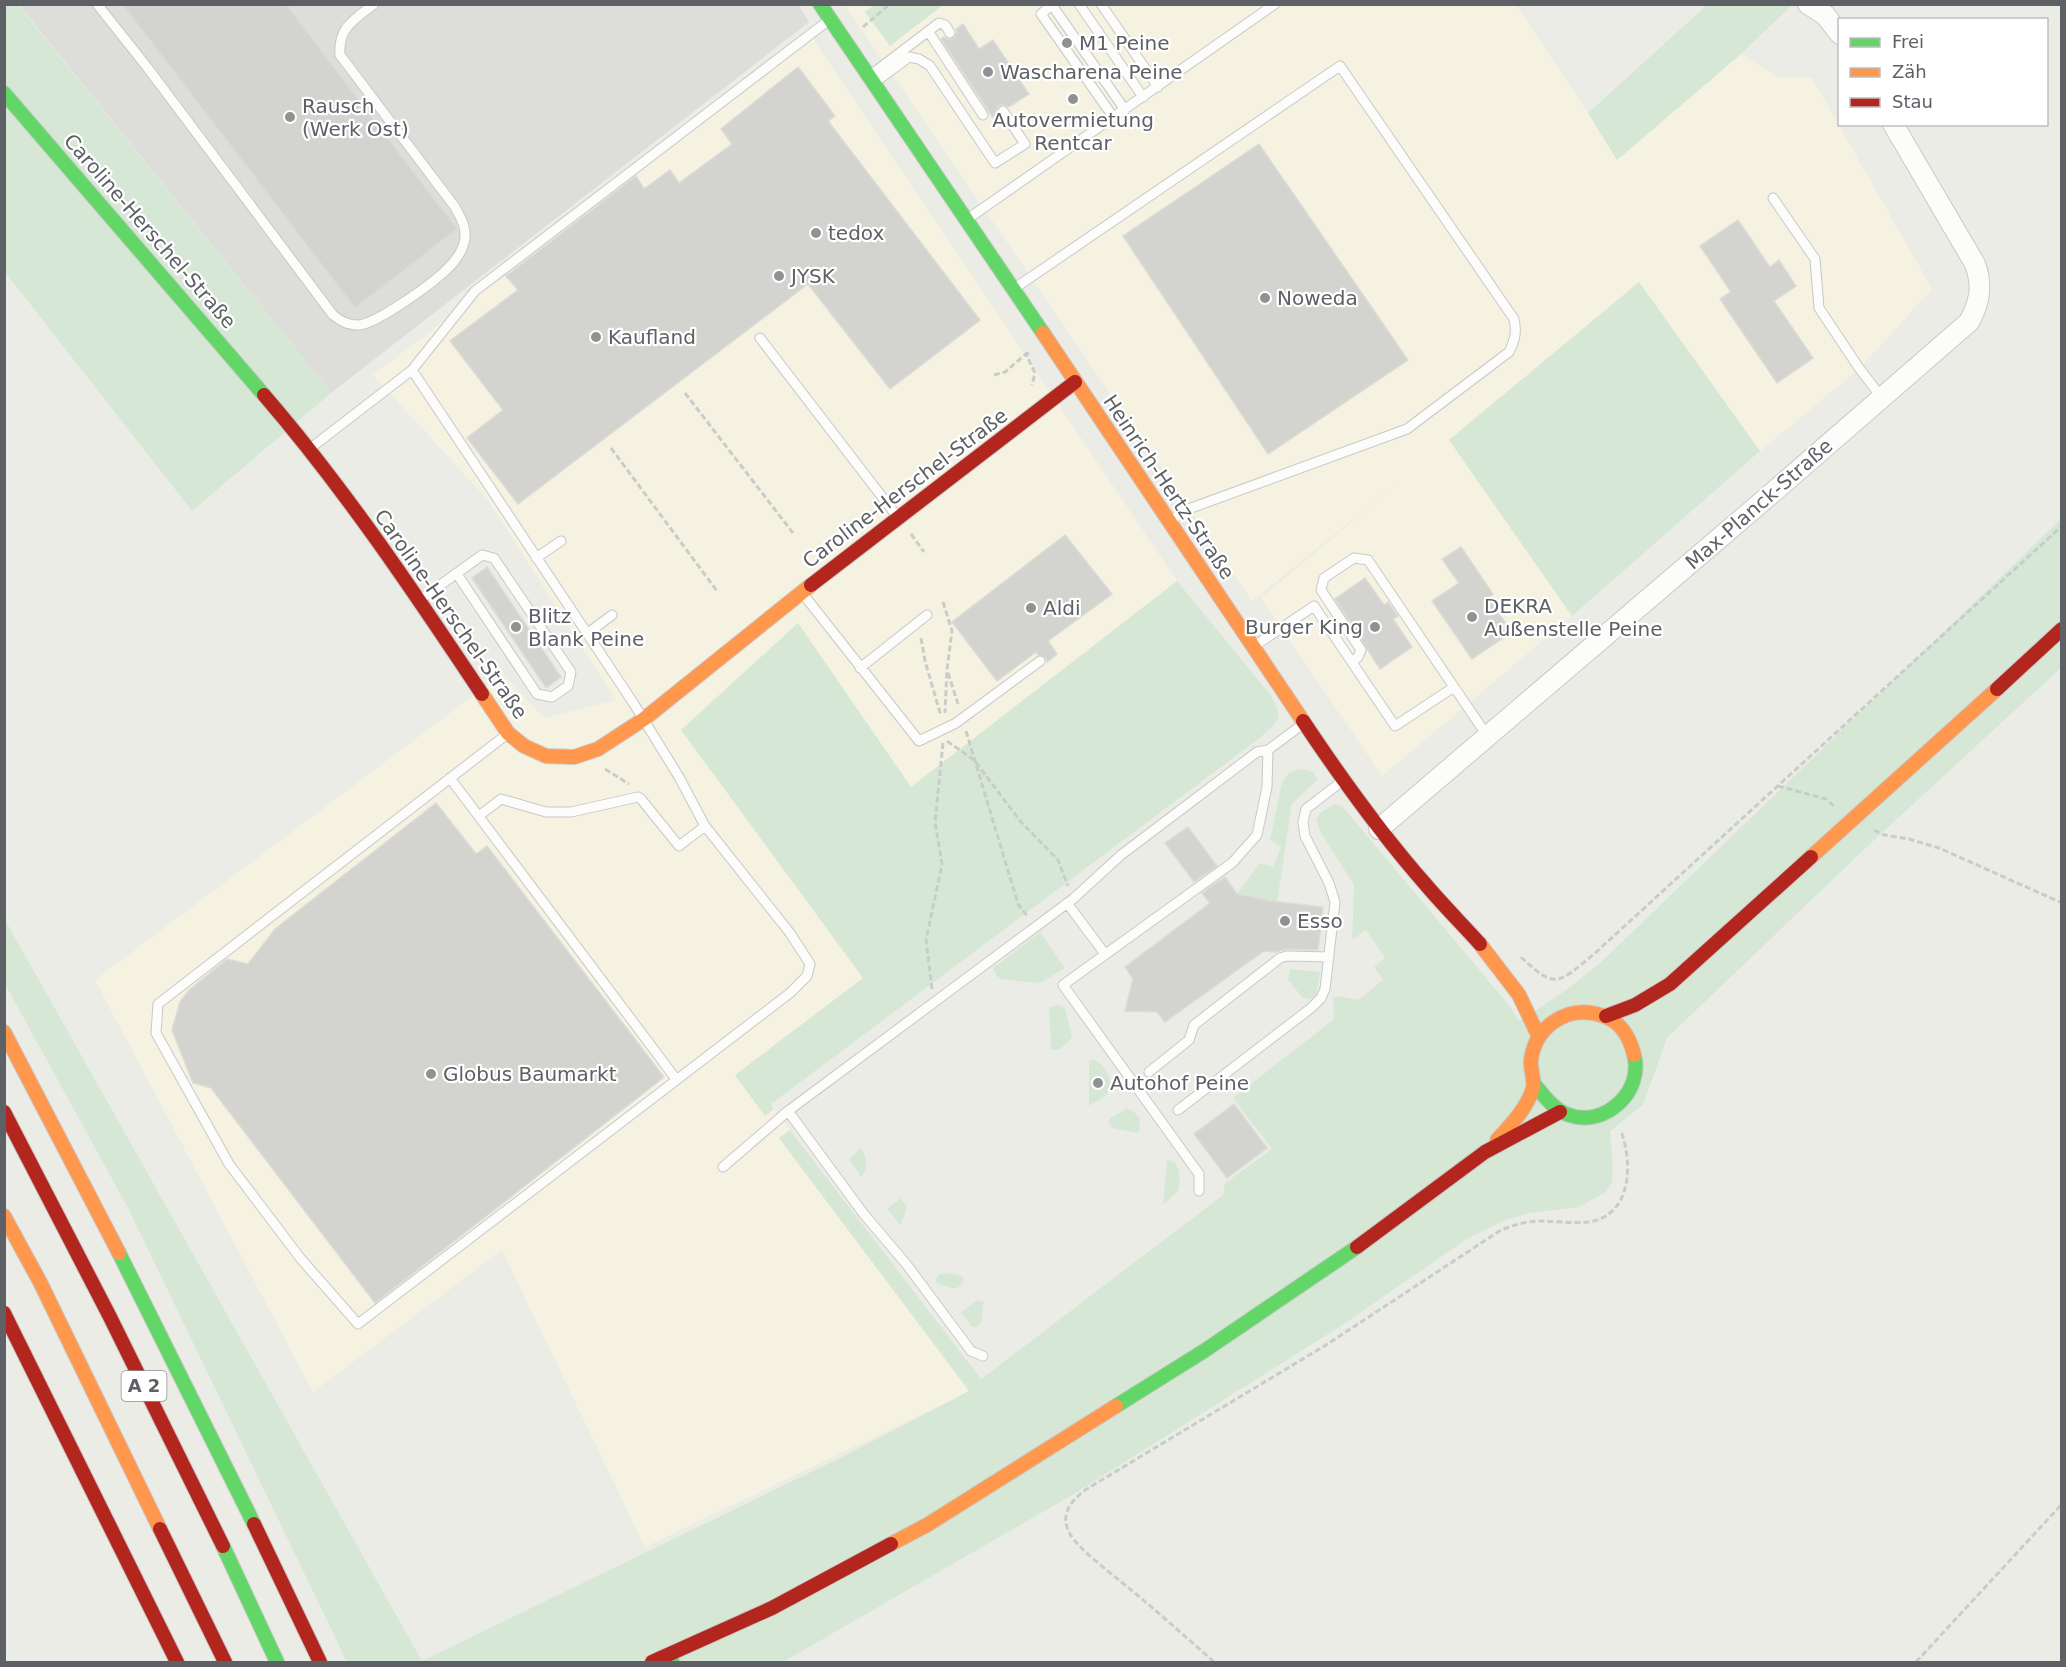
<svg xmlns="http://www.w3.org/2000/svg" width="2066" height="1667" viewBox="0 0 2066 1667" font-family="'DejaVu Sans',sans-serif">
<rect width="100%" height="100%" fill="#ecece7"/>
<path fill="#f5f2e2" d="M 845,5 L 1516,5 L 1588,113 L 1617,160 L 1741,54 L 1779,78 L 1812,78 L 1932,289 L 1859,369 L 1760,451 L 1639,283 L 1449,440 L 1572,616 L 1382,776 L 1261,598 L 1400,481 L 1252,601 Z
M 813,39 L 1177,581 L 911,787 L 798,624 L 682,730 L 864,979 L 735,1075 L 765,1115 L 770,1104 L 790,1130 L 779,1138 L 970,1391 L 645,1547 L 502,1250 L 313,1392 L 95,980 L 502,674 L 544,718 L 616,700 L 487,499 L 373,375 Z"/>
<path fill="#ddddd9" d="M 798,4 L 809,22 L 331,393 L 19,5 Z"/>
<path fill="#d6e8d5" d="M 1708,4 L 1792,5 L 1741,54 L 1617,160 L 1588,113 Z
M 5,5 L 18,5 L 331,393 L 192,511 L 5,272 Z
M 874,5 L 874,4 L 943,5 L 890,46 L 865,12 Z
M 1639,282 L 1760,451 L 1572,616 L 1449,440 Z
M 2061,519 L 2061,668 L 1872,842 L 1667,1038 L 1643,1105 L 1610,1131 L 1613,1166 L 1612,1182 L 1606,1192 L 1579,1207 L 1530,1213 L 1505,1220 L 1467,1239 L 1341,1326 L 1074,1494 L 783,1662 L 347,1662 L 128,1208 L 5,984 L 4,918 L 422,1661 L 842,1457 L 969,1391 L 779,1138 L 790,1130 L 981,1379 L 1223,1195 L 1225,1183 L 1272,1149 L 1233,1098 L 1334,1019 L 1333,998 L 1337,996 L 1358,1000 L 1383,980 L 1374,967 L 1385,958 L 1366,930 L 1352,940 L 1354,885 L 1321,833 L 1316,820 L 1320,813 L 1335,804 L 1343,807 L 1508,1004 L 1519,1021 L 1563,992 L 1598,965 Z
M 1177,581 L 1269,693 L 1277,707 L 1279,717 L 1272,727 L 1257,740 L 771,1104 L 774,1109 L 765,1116 L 735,1075 L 863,978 L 681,730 L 798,623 L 911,787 Z
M 1302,769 L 1313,772 L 1318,779 L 1292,804 L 1277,902 L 1237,894 L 1260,863 L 1273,867 L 1281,847 L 1270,840 L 1282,782 L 1290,772 Z
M 1040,932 L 1065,968 L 1042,982 L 1035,983 L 1001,979 L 996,975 L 993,968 Z
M 1290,969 L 1320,972 L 1315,999 L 1303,998 L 1288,980 Z
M 1058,1005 L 1065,1008 L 1072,1038 L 1059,1050 L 1051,1050 L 1049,1007 Z
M 1094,1059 C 1103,1063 1115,1081 1109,1091 C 1105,1098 1095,1102 1089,1106 L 1089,1060 Z
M 1127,1108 L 1134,1112 L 1140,1119 L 1139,1133 L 1112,1128 L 1108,1122 L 1111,1118 Z
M 861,1148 C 867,1158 869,1168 861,1177 L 849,1159 Z
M 1167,1159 L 1175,1163 L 1179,1170 L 1180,1181 L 1178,1191 L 1163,1205 Z
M 901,1198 L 907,1207 L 901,1226 L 887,1209 Z
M 943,1273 L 957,1274 L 964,1278 C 962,1294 947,1287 937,1283 L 936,1280 L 938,1275 Z
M 978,1300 L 984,1302 L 981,1323 L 977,1327 L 972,1327 L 961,1312 Z"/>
<path fill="#d3d3d0" stroke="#dcdbd6" stroke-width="1.5" d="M 122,4 L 286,4 L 457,229 L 355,308 Z
M 963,24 L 979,49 L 993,40 L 1029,94 L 1009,107 L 1005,105 L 1000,105 L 997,109 L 997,115 L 993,118 L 941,39 L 944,37 L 950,40 L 954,38 L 957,33 L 956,29 Z
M 798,67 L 835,116 L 828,121 L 980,320 L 890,389 L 808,284 L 518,504 L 467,438 L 503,410 L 450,341 L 518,290 L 506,276 L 636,176 L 644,189 L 670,170 L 679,183 L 732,144 L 721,129 Z
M 1259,144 L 1408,360 L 1268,454 L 1123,236 Z
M 1738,220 L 1770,267 L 1779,260 L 1796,286 L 1774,301 L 1813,358 L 1777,383 L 1720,299 L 1731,292 L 1700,246 Z
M 1065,535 L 1112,594 L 1048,641 L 1057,654 L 1047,662 L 1045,657 L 1038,655 L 1036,652 L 997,681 L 952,622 Z
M 1461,547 L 1493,594 L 1488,598 L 1512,632 L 1472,659 L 1432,601 L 1459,583 L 1442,559 Z
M 487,567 L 561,677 L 546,688 L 472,578 Z
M 1365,578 L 1384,605 L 1388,602 L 1398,616 L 1393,619 L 1412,647 L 1380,669 L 1335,599 Z
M 436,803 L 476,854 L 487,846 L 664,1077 L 375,1303 L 211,1088 L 193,1083 L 172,1030 L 180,1002 L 189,990 L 227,959 L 248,964 L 275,929 Z
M 1188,827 L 1217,866 L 1194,882 L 1165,843 Z
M 1225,877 L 1237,894 L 1270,901 L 1323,907 L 1318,950 L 1287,949 L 1276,952 L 1264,951 L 1165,1022 L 1157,1012 L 1125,1011 L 1133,979 L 1125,967 L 1210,903 L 1202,893 Z
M 1234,1104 L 1267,1148 L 1227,1178 L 1194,1134 Z"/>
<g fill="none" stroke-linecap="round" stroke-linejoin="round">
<defs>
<path id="lane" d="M 97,4 L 147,67 L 333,315 C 341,321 347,325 358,325 C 375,325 430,285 444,272 C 454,263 464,250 465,237 C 466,226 460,217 455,207 L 340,55 C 338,27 354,20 374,4
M 1053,4 L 1041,14 L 1114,118
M 1079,4 L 1143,97
M 1101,4 L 1158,87
M 1052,5 L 1125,110
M 928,31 L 983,115
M 872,74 L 939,23 L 945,25 L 950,33
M 875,82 L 909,57 L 919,59 L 930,66 L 995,163 L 1025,144 L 1003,111
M 1773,198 L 1815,259 L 1819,308 L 1859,368 L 1882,398
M 969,218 L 1275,4
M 1015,288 L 1340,66 L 1514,319 C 1517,332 1515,340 1509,352 L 1407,429 L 1183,511 L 1171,521
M 760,338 L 896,515
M 412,370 L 634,704 L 679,777 L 705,826 L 790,933 L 810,964 L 807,976 L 790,993 L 358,1324 L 301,1259 L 229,1164 L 156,1033 L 158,1004 L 506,735
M 312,447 L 412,370 L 475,291 L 829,20
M 536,558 L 561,541
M 803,594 L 919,741 L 956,723 L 1040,661
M 421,599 L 482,555 L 494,558 L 571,672 L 568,686 L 552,697 L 537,694 L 457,574
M 588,633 L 612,615
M 1256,645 L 1314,606 L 1395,726 L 1454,687 L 1488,737
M 1352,662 L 1358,657 L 1361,650 L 1321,590 L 1324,578 L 1354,558 L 1368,560 L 1454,687
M 860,668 L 927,615
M 450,778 L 676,1079
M 479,816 L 501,799 L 546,812 L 571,812 L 638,797 L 641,799 L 679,846 L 705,826
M 1067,903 L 1105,954
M 1149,1072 L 1189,1040 L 1194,1025 L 1280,958 L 1287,956 L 1329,957
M 1178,1110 L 1311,1008 L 1321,998 L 1325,989 L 1335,902 L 1329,883 L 1305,836 L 1303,822 L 1306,809 L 1341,782
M 788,1111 L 863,1213 L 907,1265 L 971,1351 L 983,1356
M 723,1167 L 788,1111 L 1073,899 L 1121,855 L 1257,752 L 1268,750 L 1303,724
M 1199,1191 L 1199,1174 L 1063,985 L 1232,863 L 1257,835 L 1267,787 L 1268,750"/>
<path id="street" d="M 1808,4 L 1825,15 L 1840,34
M 1379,829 L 1771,494 L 1969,322 C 1980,303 1983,285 1975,264 L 1893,124"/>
<path id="fast" d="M 820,4 L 1043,333
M 4,93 L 264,395
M 1535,1085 C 1545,1097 1554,1110 1569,1115 C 1605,1128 1644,1091 1634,1055
M 119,1253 L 254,1524
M 1116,1406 L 1204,1351 L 1357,1247
M 223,1546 L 277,1662
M 669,1655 L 672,1662"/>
<path id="slow" d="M 1043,333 L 1303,721
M 482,694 L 508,733 L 524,746 L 546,756 L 574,757 L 598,749 L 644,719 L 811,585
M 1811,857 L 1997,689
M 1480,944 L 1519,995 L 1539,1037
M 4,1032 L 119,1253
M 1497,1140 C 1510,1126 1528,1107 1533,1088 C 1535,1079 1530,1070 1531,1060 C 1535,1028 1565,1006 1597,1014 C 1619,1019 1629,1034 1634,1055
M 4,1216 L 40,1282 L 160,1529
M 891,1544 L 927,1525 L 1116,1406"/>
<path id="jam" d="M 264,395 C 345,489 414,592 482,694
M 811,585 L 1075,382
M 1997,689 L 2062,629
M 1303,721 C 1341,778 1381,834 1427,886 C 1444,906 1462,924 1480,944
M 1606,1016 L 1635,1005 L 1670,984 L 1811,857
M 4,1112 L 110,1317 L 223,1546
M 1357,1247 L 1485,1152 L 1560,1112
M 4,1313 L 177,1662
M 254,1524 L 320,1662
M 160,1529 L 225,1662
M 652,1662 L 772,1608 L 891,1544"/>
</defs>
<use href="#lane" stroke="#c8c8c8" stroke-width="11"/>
<use href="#street" stroke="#c8c8c8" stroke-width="22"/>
<use href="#fast" stroke="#c9c9c9" stroke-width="16"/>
<use href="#slow" stroke="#c9c9c9" stroke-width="16"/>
<use href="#jam" stroke="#c9c9c9" stroke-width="16"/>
<path stroke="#c8cdca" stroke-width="3" stroke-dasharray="6 3" stroke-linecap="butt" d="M 863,27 L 890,4
M 1029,353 L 1026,354 L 1035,373 L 1032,385
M 994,375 L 1005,372 L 1026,354
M 685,393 L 793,533
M 611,448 L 717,591
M 911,534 L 924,552
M 943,602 L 952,631 L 947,669 L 945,713
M 921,638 L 925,661 L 941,716
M 948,673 L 958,704
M 966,731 L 1018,904 L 1028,917
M 947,741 L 974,760 L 1021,822 L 1058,860 L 1068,886
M 605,769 L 629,784
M 1778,786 L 1826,799 L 1835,807
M 1874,830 L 1884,835 L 1909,839 L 1939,848 L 2062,903
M 1521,957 C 1557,991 1558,983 1594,954 L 2062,526
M 932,989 L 926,940 L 942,864 L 935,822 L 943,743
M 1214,1662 C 1186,1637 1159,1613 1130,1589 C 1116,1577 1076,1548 1069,1532 C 1060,1514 1071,1501 1085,1490 L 1326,1345 L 1501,1230 C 1514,1225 1527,1221 1541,1221 C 1556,1221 1573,1224 1588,1222 C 1632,1216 1633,1164 1621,1131
M 1916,1662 L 2062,1504"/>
<use href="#lane" stroke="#fcfcfb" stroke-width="9"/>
<use href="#street" stroke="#fcfcfb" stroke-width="20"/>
<use href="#fast" stroke="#63d668" stroke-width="14"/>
<use href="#slow" stroke="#ff974d" stroke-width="14"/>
<use href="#jam" stroke="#b3261e" stroke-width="14"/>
</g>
<g fill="#8f9192" stroke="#fff" stroke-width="2">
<circle cx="1067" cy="43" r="6"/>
<circle cx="988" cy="72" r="6"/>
<circle cx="1073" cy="99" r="6"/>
<circle cx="290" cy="117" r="6"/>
<circle cx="816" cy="233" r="6"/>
<circle cx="779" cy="276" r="6"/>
<circle cx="1265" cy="298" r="6"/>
<circle cx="596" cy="337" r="6"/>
<circle cx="1031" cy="608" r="6"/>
<circle cx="1472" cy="617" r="6"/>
<circle cx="516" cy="627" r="6"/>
<circle cx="1375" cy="627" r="6"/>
<circle cx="1285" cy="921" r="6"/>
<circle cx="431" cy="1074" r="6"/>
<circle cx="1098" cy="1083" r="6"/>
</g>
<g text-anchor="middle" stroke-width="4.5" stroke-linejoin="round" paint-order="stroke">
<rect fill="#fff" stroke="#8e9093" stroke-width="1.5" x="121.5" y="1371" width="45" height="30" rx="4.5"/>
<g font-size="18" font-weight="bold" fill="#5d6065">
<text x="144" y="1392">A 2</text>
</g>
<g font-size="20" fill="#5d6065" stroke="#fff" text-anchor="start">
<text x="1079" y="50">M1 Peine</text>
<text x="1000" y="79">Wascharena Peine</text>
<text x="302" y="113">Rausch<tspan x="302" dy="23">(Werk Ost)</tspan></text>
<text x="1073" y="127" text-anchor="middle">Autovermietung<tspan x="1073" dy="23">Rentcar</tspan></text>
<text x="828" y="240">tedox</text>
<text x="791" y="283">JYSK</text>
<text x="1277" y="305">Noweda</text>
<text x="608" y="344">Kaufland</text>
<text x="1484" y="613">DEKRA<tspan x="1484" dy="23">Außenstelle Peine</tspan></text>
<text x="1043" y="615">Aldi</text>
<text x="528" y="623">Blitz<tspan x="528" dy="23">Blank Peine</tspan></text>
<text x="1363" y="634" text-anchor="end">Burger King</text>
<text x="1297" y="928">Esso</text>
<text x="443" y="1081">Globus Baumarkt</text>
<text x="1110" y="1090">Autohof Peine</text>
</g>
<g font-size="20" fill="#5d6065" stroke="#fff">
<text transform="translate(150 231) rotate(49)" y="7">Caroline-Herschel-Straße</text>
<text transform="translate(1169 487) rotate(56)" y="7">Heinrich-Hertz-Straße</text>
<text transform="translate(905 488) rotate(-37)" y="7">Caroline-Herschel-Straße</text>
<text transform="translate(1759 504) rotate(-41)" y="7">Max-Planck-Straße</text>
<text transform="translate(451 614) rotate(55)" y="7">Caroline-Herschel-Straße</text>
</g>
</g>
<rect width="2066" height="1667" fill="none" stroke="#5d6065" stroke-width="12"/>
<rect x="1838" y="18" width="210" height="108" fill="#ffffff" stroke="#bebfc1" stroke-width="1.5"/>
<rect x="1850" y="38" width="30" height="9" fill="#63d668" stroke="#bebfc1" stroke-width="1.5"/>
<text x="1892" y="48" font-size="18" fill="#5d6065">Frei</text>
<rect x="1850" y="68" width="30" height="9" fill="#ff974d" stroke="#bebfc1" stroke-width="1.5"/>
<text x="1892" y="78" font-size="18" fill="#5d6065">Zäh</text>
<rect x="1850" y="98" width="30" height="9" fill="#b3261e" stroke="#bebfc1" stroke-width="1.5"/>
<text x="1892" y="108" font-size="18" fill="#5d6065">Stau</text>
</svg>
